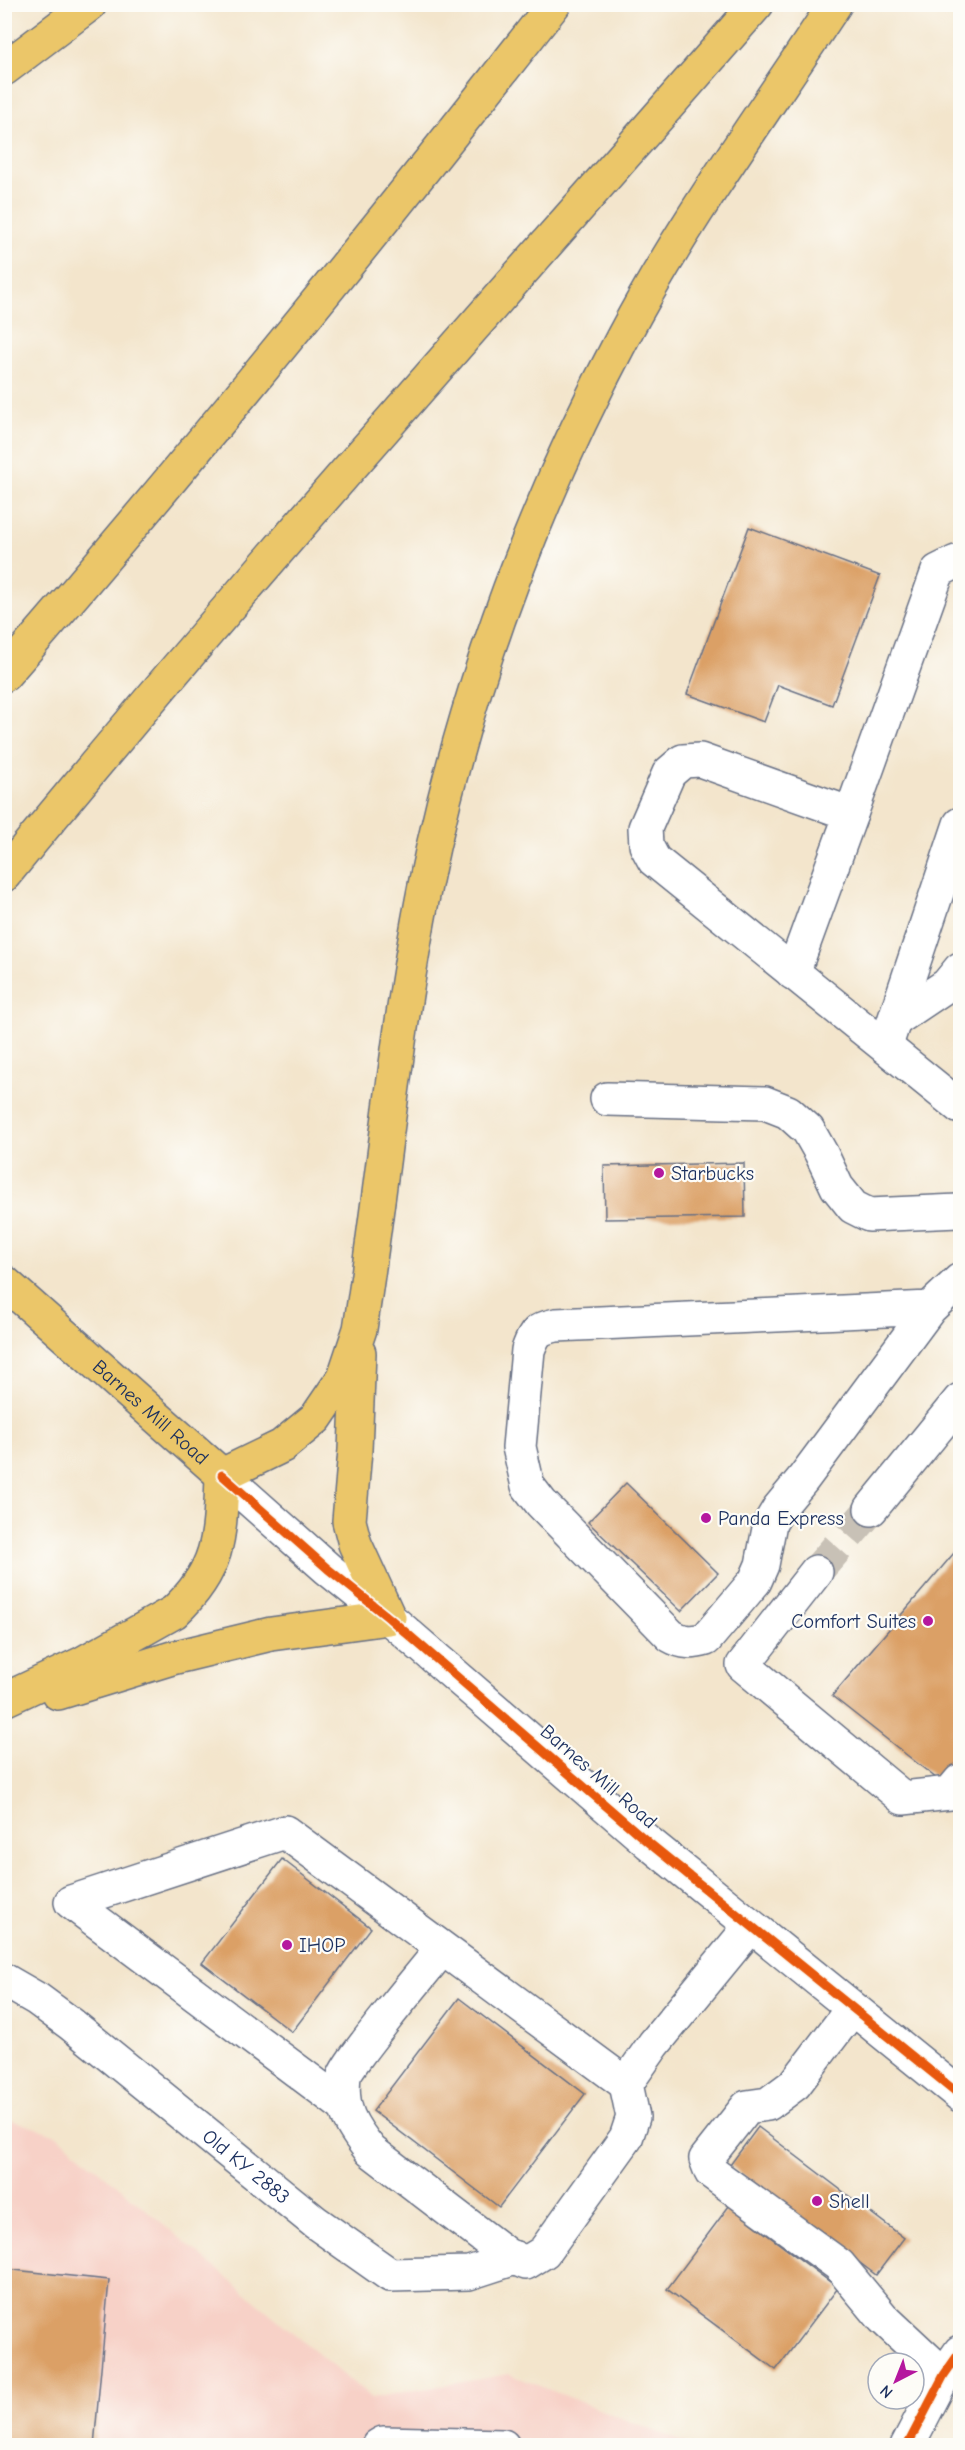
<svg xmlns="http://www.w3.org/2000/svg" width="965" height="2450" viewBox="0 0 965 2450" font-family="'Comic Neue',sans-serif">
<rect width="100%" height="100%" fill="#fdfcf7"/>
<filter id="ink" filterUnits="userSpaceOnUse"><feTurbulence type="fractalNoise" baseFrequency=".0167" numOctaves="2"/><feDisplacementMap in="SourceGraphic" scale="12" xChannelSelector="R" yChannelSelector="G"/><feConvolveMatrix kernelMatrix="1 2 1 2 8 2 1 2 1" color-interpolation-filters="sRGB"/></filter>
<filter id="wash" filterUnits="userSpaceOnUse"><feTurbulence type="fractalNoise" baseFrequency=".008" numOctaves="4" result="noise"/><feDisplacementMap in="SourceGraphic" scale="24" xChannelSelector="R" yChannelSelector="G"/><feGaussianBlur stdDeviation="1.35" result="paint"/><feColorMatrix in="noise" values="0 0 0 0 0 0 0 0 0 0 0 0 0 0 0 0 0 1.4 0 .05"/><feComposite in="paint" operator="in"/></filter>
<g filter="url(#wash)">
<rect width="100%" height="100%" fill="#f3e5cc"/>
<path fill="#f7d1c7" d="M 5,2118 L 57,2135 L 371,2398 L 509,2374 L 690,2445 L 5,2446 Z"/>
<g id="blocks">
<path fill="#dba066" d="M 749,527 L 880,576 L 832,705 L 778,685 L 764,722 L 687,694 Z
M 744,1163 L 745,1217 L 605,1219 L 604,1166 Z
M 626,1483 L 718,1573 L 681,1611 L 588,1522 Z
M 960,1546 L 960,1758 L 941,1782 L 832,1696 Z
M 282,1859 L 371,1928 L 292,2032 L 202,1963 Z
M 459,1998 L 585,2094 L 499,2207 L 373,2111 Z
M 758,2127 L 904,2238 L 876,2275 L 730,2165 Z
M 729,2206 L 838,2288 L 776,2370 L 667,2289 Z
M 4,2269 L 109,2280 L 94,2446 L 4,2445 Z"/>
</g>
</g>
<g filter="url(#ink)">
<use href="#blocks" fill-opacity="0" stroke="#676f84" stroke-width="1.5"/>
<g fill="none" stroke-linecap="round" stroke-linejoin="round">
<path stroke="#c8c1b6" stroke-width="33" stroke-dasharray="33 16" stroke-linecap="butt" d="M 816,1572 L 871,1509"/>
<defs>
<g id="minor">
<path d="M 960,563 L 956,562 L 938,571 L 851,814 L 700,760 L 683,761 L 669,773 L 645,828 L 646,845 L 654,860 L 960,1107"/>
<path d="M 793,973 L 851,814"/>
<path d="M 895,1020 L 947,985 L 960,969"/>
<path d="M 886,1045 L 960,824"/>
<path d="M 607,1099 L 765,1103 L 788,1112 L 808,1130 L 821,1153 L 837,1187 L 853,1207 L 869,1215 L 958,1211"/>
<path d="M 930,1308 L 556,1325 C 537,1329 535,1332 528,1350 L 519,1447 L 528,1486 L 541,1503 L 671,1636 C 683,1643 693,1643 706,1639 L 755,1581 L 762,1565 L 770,1523 L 779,1508 L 803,1479 L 930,1308 L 960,1280"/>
<path d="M 222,1475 L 328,1569 L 389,1618 L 649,1843 L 960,2095"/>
<path d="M 871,1509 L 960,1400"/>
<path d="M 816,1572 L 743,1665 L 903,1798 L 950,1793 L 960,1781"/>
<path d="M 442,1949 C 428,1966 346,2065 344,2076 C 340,2109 351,2126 371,2151 L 507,2255 L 526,2263 L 544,2252 L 626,2138 L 633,2117 L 626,2084 L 654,2044 L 750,1927"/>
<path id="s1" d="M 4,1980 L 37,1999 L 71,2024 L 315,2222 L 390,2275 L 469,2273 L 515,2258"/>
<path d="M 852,2009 L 795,2084 L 768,2104 L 747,2107 L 706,2159 L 711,2172 L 839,2265 L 883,2318 L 944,2375"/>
<path d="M 344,2106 L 71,1902 L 285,1832 L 626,2084"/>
<path d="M 378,2446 L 383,2443 L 503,2446"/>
<path d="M 907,2446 L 944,2375 L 960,2352"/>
</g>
<g id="major">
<path id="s2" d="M 4,1282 L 222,1475"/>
</g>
<path id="highway" d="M 4,69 L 90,4
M 4,675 C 194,457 376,232 554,4
M 4,875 C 247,578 505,293 757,4
M 58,1693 L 172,1658 L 271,1634 L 389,1618 L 355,1544 L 349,1521 L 355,1450 L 359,1353
M 4,1700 L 83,1663 L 174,1612 C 221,1568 220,1535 222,1475 L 282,1446 L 316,1418 L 344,1377 L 360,1329 C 385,1169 398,1006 433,847 C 473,670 538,497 623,337 C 684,221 763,114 835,4"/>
</defs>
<use href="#minor" stroke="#676f84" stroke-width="36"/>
<use href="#major" stroke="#676f84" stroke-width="36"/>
<use href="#highway" stroke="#676f84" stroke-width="36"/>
<use href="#minor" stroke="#fff" stroke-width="33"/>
<use href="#major" stroke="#ebc669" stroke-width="33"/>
<use href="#highway" stroke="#ebc669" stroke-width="33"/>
<defs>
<path id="cycleway" d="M 222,1475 L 328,1569 L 389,1618 L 649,1843 L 960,2095
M 907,2446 L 944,2375 L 960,2352"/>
</defs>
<use href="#cycleway" stroke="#fdfcf7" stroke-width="13"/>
<use href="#cycleway" stroke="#e8590c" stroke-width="9"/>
</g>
</g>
<g fill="#b5179e" stroke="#fdfcf7" stroke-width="2">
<circle cx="659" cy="1173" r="6"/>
<circle cx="706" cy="1518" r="6"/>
<circle cx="928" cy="1621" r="6"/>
<circle cx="287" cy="1945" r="6"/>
<circle cx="817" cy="2201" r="6"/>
</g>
<g text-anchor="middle" stroke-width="4.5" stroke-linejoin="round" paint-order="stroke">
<g font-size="20" fill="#1b2f5e" stroke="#fdfcf7" text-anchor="start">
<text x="671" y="1180">Starbucks</text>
<text x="718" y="1525">Panda Express</text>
<text x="916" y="1628" text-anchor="end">Comfort Suites</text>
<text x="299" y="1952">IHOP</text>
<text x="829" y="2208">Shell</text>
</g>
<g font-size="20" fill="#1b2f5e" stroke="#fdfcf7">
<text dy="7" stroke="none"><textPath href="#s2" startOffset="196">Barnes Mill Road</textPath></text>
<text transform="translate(599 1776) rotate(41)" y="7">Barnes Mill Road</text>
<text dy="7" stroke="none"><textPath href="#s1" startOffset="306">Old KY 2883</textPath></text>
</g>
</g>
<rect width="965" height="2450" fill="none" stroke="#fdfcf7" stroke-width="24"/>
<g transform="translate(896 2381) rotate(222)"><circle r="28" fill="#fdfcf7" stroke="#a3aaba" stroke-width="1.5"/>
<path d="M0-4.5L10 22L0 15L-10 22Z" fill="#b5179e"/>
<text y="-9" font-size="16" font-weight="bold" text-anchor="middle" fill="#1b2f5e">N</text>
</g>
</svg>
